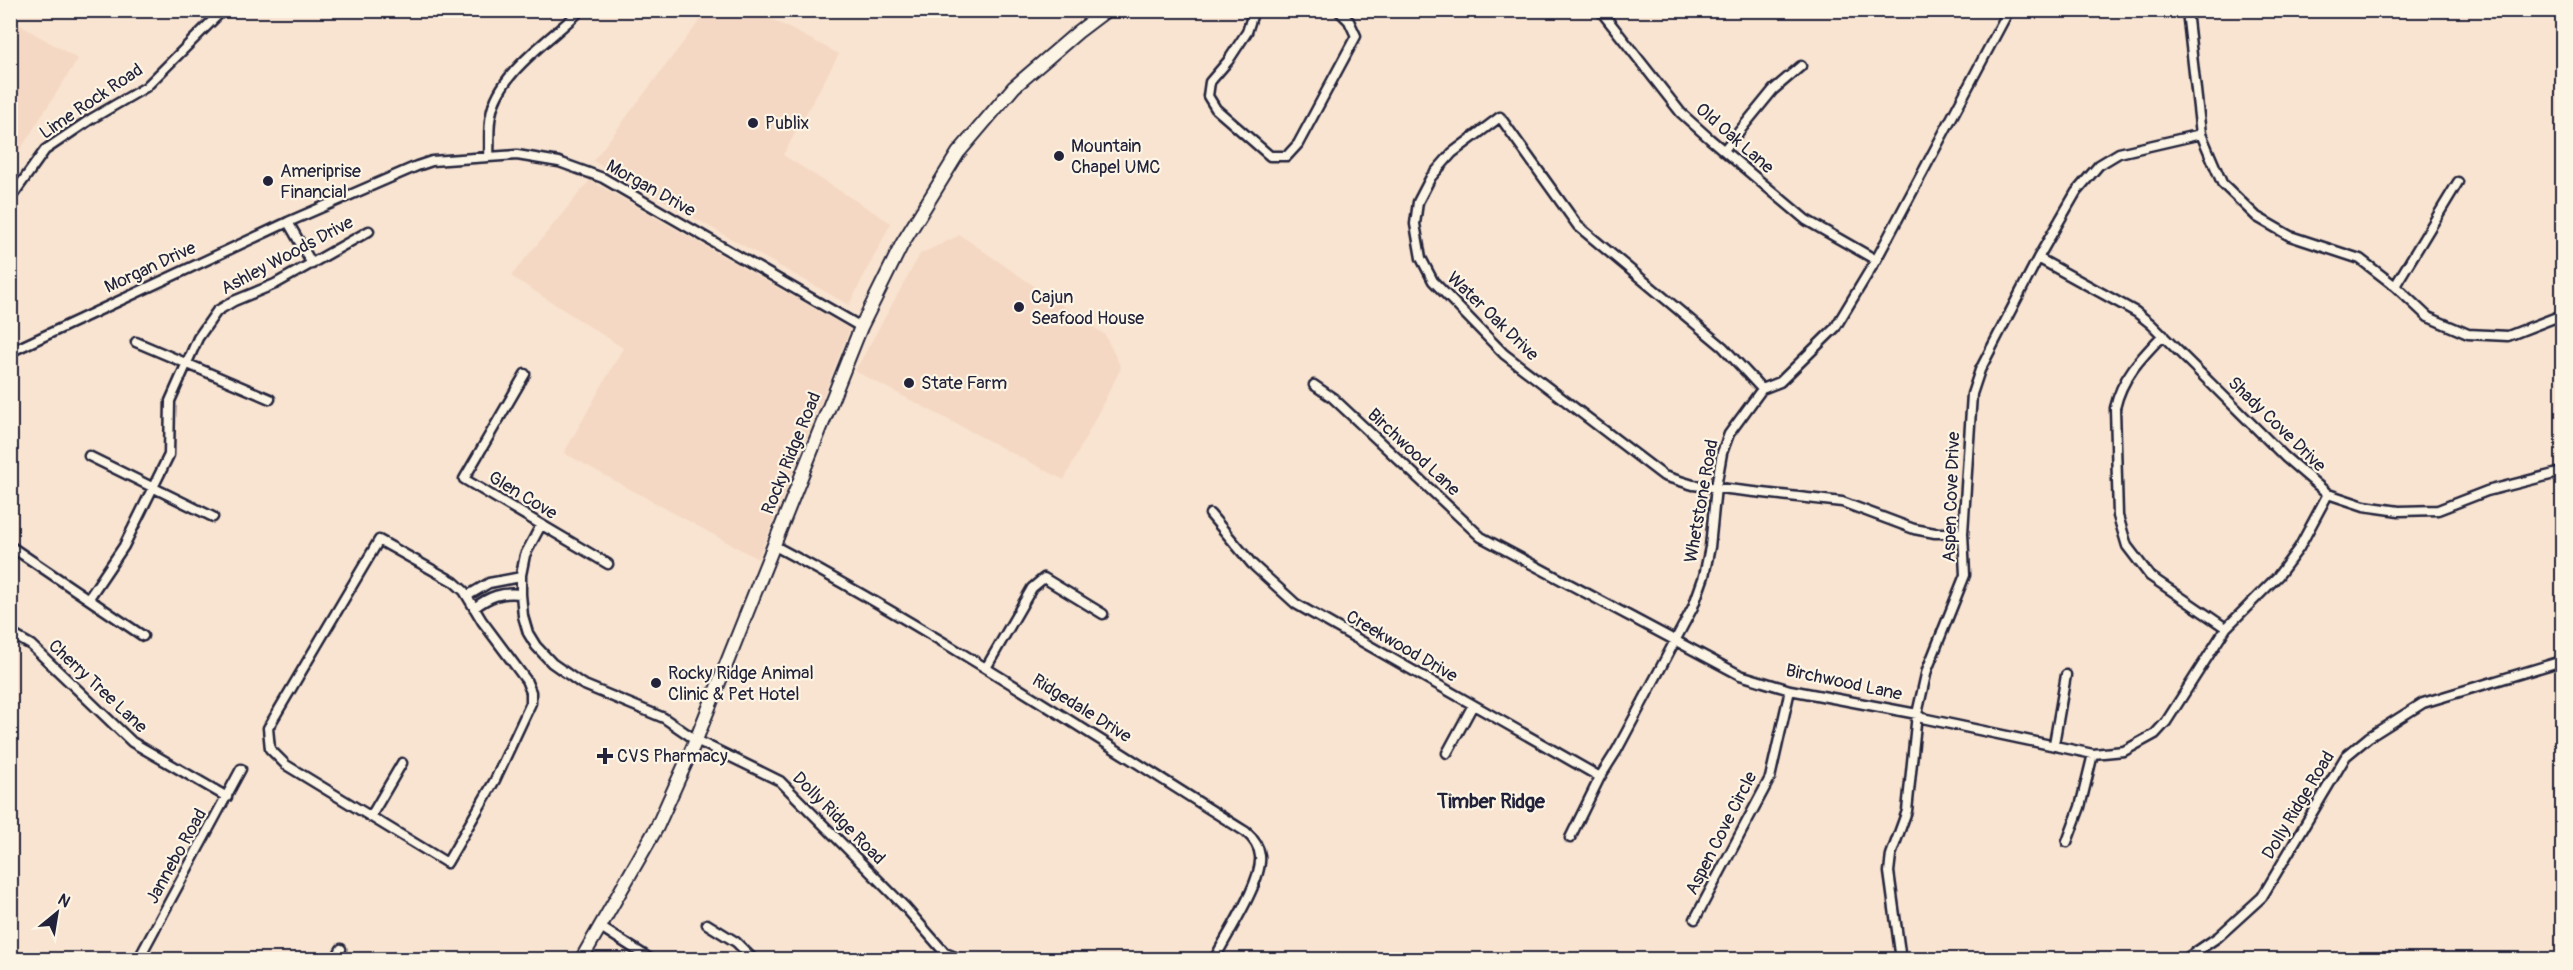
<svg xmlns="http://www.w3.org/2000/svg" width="2573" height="970" viewBox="0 0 2573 970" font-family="Pangolin,sans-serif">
<rect width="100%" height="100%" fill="#f8e4d1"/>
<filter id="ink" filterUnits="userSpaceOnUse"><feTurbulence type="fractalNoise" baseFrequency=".0167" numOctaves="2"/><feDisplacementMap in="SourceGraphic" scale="12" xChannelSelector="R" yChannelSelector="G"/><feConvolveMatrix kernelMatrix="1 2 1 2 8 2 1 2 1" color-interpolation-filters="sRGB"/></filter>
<g filter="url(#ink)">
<path fill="#f5d8c3" d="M 707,11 L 756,11 L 839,54 L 783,155 L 891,223 L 849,305 L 593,161 Z
M 11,20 L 78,59 L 11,164 Z
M 590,180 L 850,329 L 758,559 L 564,453 L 623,348 L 511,276 Z
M 960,235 L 1105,335 L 1121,368 L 1064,480 L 855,371 L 920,254 Z"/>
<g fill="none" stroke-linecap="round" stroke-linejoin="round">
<defs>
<path id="minor" d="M 1254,10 L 1247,32 L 1228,61 L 1210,82 L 1208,96 L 1216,109 L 1270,156 L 1287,156 L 1298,144 L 1356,36 L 1349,21 L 1338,10
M 1600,10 L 1681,113 L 1710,139 L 1806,220 L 1876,260
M 2139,10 L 2187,10
M 2187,11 L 2201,134 L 2222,183 L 2257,217 L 2290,236 L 2360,259 L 2395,286 L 2428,317 L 2468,334 L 2508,336 L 2562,315
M 2562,80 L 2562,81
M 1724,150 L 1773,90 L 1801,66
M 489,157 C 490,143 488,128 491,115 C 498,72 552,39 581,10
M 10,199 L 45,150 L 91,119 L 146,87 L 223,10
M 288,222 L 312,264
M 2038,258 L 2136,312 L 2151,324 L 2285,457 L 2328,494 L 2364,506 L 2399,511 L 2438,510 L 2487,491 L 2562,472
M 2395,286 L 2458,182
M 2163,335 C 2141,358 2122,377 2115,408 L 2118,516 L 2127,546 L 2150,576 L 2226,628
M 136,342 L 270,399
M 10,352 L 288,222 L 417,166 L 432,161 L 517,155 L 559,162 L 603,178 L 861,327
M 525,374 L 464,479 L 608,564
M 1314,385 L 1333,398 L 1481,537 L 1740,675 L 1790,690 L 1917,714 L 1922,718 L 2093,754 L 2124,751 L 2155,734 L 2166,722 L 2226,628 L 2278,576 L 2299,548 L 2328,494
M 1762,389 L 1723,347 L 1578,226 L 1500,117 L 1452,153 L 1431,177 L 1418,202 L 1415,224 L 1421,258 L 1433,281 L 1504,354 L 1664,476 L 1693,485 L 1842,502 L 1914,529 L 1935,533 L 1963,533
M 89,456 L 213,517
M 1210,514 L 1252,564 L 1296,604 L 1600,777
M 541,525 L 525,555 L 521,575 L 521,594 L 523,616 L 528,633 L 536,646 L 552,663 L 582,684 L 664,718 L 696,740 L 780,781 L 905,907 L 945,953 L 963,960
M 379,540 L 454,582 L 464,591 L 482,621 L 526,680 L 531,692 L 531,703 L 495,780 L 447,863 L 286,765 L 270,749 L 268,728 Z
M 773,545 C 936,632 1090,734 1246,832 C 1253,838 1259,846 1260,856 C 1263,881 1226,936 1214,960
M 10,546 L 143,636
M 467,596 L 489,583 L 521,577
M 89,598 L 124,546 L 169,455 L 170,401 L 198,338 L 217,311 L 234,301 L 275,284 L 369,231
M 474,608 C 490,596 501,592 521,594
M 10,633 L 31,645 L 132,742 L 227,797
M 986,668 L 1032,588 L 1044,578 L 1103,614
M 2054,744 L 2066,675
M 1447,753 L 1473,705
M 371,816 L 402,763
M 1570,838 L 1600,777 L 1617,750 L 1693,607 L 1704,576 L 1710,547 L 1716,487 L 1722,453 L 1729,434 L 1762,389 L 1780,382 L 1835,328 L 1876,260 L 2009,10
M 2067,842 L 2080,807 L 2093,754
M 1695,919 L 1770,778 L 1790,690
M 707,924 L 736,942 L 754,960
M 599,926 L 652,960
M 138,960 L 241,769
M 335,960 L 341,949
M 1901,960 L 1889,872 L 1891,855 L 1907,811 L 1917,714 L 1927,670 L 1965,575 L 1963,533 L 1972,394 L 1980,370 L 2038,258 L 2076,192 L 2099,165 L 2119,153 L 2201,134
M 2184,960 L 2218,937 L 2262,897 L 2346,756 L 2369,737 L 2423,703 L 2562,661"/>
<path id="secondary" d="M 581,960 L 657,827 L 696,740 L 861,327 L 902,244 L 958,153 L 1014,87 L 1078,32 L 1107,10"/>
</defs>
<use href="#minor" stroke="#22223b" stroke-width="13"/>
<use href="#secondary" stroke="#22223b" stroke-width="16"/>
<use href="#minor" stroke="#fcf5e5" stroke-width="8"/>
<use href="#secondary" stroke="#fcf5e5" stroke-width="12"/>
</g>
</g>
<g fill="#22223b" stroke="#fcf5e5" stroke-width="2">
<circle cx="753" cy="123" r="6"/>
<circle cx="1059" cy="156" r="6"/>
<circle cx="268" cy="181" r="6"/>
<circle cx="1019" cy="307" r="6"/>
<circle cx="909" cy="383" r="6"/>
<circle cx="656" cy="683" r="6"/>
<path d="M602 747h6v6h6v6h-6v6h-6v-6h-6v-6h6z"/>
</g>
<g text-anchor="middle" stroke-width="4.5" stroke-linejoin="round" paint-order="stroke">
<g font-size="18" fill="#22223b" stroke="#fcf5e5">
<text transform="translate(91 101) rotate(-34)" y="6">Lime Rock Road</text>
<text transform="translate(1735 138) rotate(41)" y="6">Old Oak Lane</text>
<text transform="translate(651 188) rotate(29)" y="6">Morgan Drive</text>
<text transform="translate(287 255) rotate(-28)" y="6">Ashley Woods Drive</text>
<text transform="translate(150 267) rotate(-25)" y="6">Morgan Drive</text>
<text transform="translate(1493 316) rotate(44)" y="6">Water Oak Drive</text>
<text transform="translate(2277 424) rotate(44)" y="6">Shady Cove Drive</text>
<text transform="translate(1414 452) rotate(43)" y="6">Birchwood Lane</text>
<text transform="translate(791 453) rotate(-68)" y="6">Rocky Ridge Road</text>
<text transform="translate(523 495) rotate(31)" y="6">Glen Cove</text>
<text transform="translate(1951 497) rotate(-88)" y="6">Aspen Cove Drive</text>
<text transform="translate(1701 501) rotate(-80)" y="6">Whetstone Road</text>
<text transform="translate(1402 646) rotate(30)" y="6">Creekwood Drive</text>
<text transform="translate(1844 682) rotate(12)" y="6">Birchwood Lane</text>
<text transform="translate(98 686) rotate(43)" y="6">Cherry Tree Lane</text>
<text transform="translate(1082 708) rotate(32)" y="6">Ridgedale Drive</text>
<text transform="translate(2298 805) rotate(-59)" y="6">Dolly Ridge Road</text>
<text transform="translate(839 818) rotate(45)" y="6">Dolly Ridge Road</text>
<text transform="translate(1721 833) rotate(-63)" y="6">Aspen Cove Circle</text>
<text transform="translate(176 856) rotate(-61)" y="6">Jannebo Road</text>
</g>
<g font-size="18" fill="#22223b" stroke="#fcf5e5" text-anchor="start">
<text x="765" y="129">Publix</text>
<text x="1071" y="152">Mountain<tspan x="1071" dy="21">Chapel UMC</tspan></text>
<text x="280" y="177">Ameriprise<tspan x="280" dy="21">Financial</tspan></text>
<text x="1031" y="303">Cajun<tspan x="1031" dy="21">Seafood House</tspan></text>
<text x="921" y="389">State Farm</text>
<text x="668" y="679">Rocky Ridge Animal<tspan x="668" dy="21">Clinic &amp; Pet Hotel</tspan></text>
<text x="617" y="762">CVS Pharmacy</text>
</g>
<g font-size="20" font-weight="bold" fill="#22223b" stroke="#fcf5e5">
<text x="1491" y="808">Timber Ridge</text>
</g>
</g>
<rect width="2573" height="970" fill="none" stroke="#fcf5e5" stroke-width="36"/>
<rect x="18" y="18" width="2537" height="934" fill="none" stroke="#22223b" stroke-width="2" filter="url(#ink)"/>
<g transform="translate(57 913) rotate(30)" stroke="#fcf5e5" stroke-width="4.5" paint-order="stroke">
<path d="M0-4.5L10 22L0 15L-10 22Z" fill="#22223b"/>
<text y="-9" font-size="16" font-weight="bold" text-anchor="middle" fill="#22223b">N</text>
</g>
</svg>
